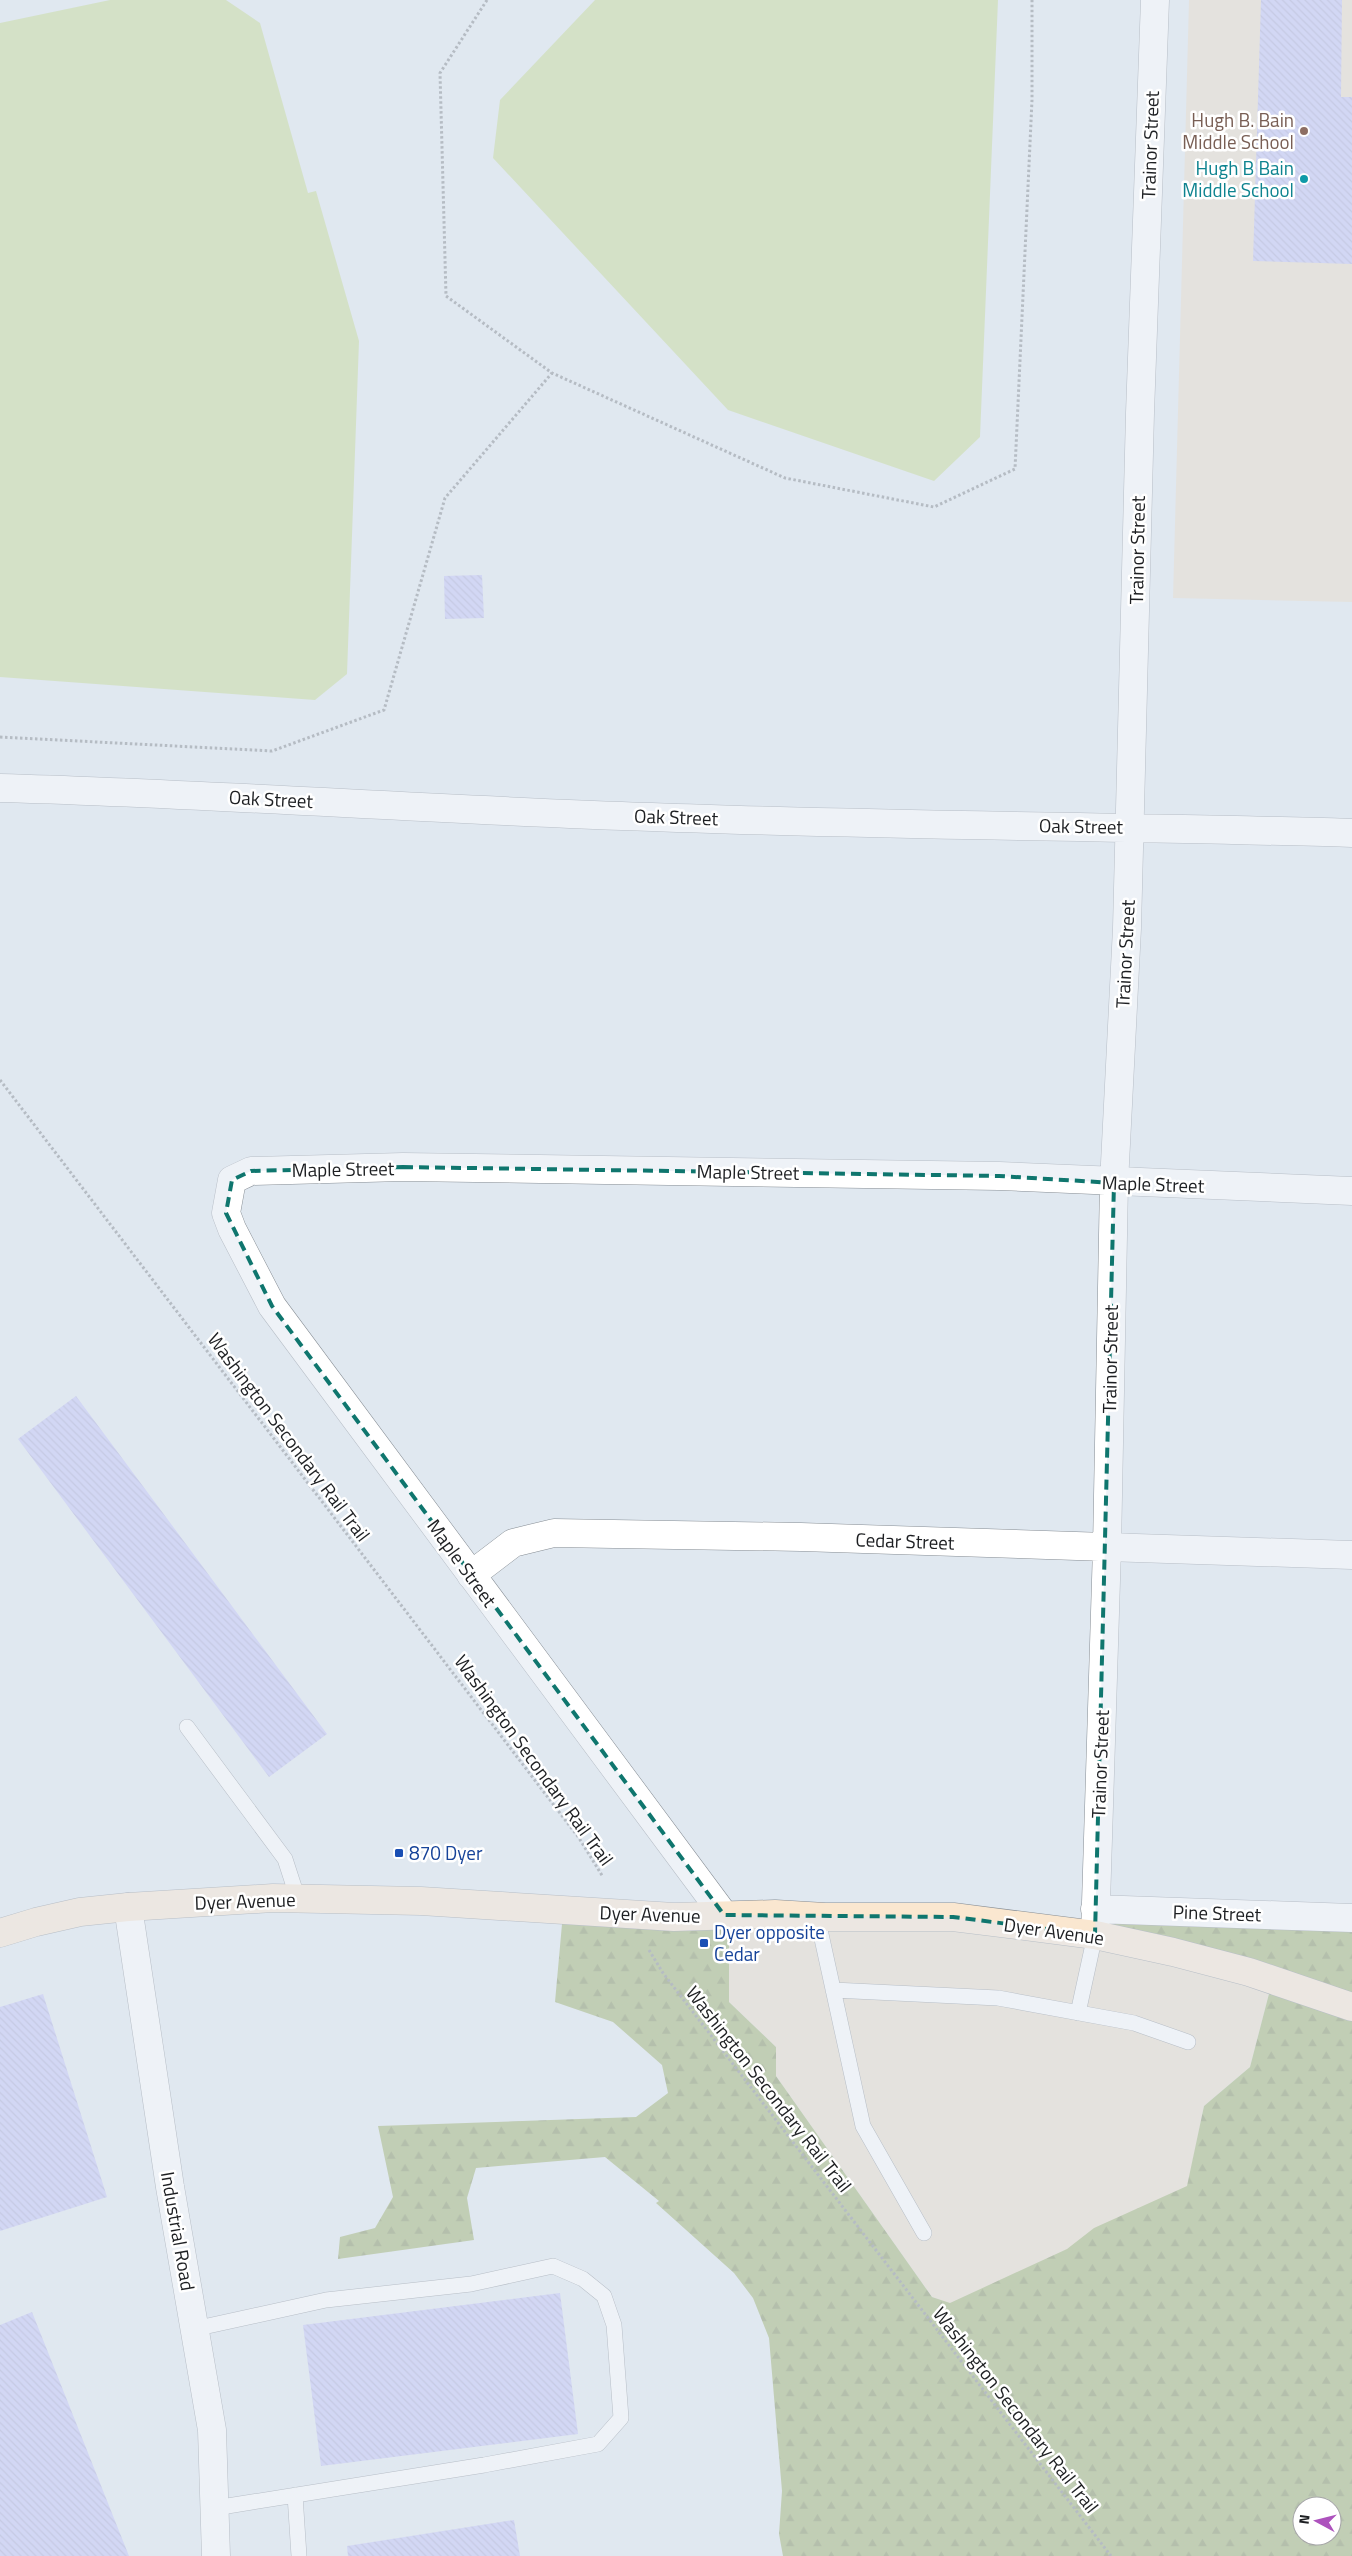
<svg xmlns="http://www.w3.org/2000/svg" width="1352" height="2556" viewBox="0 0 1352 2556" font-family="'Titillium Web',sans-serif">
<defs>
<pattern id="forest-firs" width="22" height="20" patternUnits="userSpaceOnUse" patternTransform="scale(1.25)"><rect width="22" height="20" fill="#9cb06d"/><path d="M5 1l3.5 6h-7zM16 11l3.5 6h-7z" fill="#7f8f59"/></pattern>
<pattern id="building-back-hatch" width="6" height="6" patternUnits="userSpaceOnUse" patternTransform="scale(1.25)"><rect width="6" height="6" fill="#c2c3f8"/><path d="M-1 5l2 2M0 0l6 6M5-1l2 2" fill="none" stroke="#a6a7d4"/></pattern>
</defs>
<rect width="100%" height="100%" fill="#e0e8f0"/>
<path fill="#e9dbc8" d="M 729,1919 L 987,1919 L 1271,1986 L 1250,2067 L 1204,2106 L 1186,2194 L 950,2304 L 932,2297 L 776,2076 L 776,2047 L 729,2002 Z"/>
<path fill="#e8dcc8" d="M 1189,0 L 1352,0 L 1352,602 L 1173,598 Z"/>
<path fill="url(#forest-firs)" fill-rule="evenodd" d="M 1093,1912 L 1352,1916 L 1352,2556 L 783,2556 L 779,2534 L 782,2491 L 769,2338 L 753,2298 L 734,2273 L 656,2203 L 659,2201 L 605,2157 L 476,2168 L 467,2198 L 474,2240 L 338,2259 L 340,2237 L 375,2228 L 393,2197 L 378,2126 L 636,2117 L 668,2093 L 662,2065 L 613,2022 L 555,2002 L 563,1913 L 729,1919 L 729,2002 L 776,2047 L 776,2076 L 932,2297 L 950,2303 L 1067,2249 L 1094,2228 L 1187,2186 L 1204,2106 L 1250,2067 L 1271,1986 L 1106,1936 ZM 1302,2506 L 1332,2506 L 1332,2536 L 1302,2536 Z"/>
<path fill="#c5da96" d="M 110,0 L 226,0 L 260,23 L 308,193 L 316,191 L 359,341 L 347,674 L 315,700 L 0,677 L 0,23 Z
M 595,0 L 998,0 L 980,437 L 934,481 L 728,410 L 493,158 L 500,100 Z"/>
<path fill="url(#building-back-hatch)" d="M 1261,0 L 1342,0 L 1341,97 L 1352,97 L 1352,264 L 1253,261 Z
M 482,575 L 484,618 L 445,619 L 444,576 Z
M 76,1396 L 327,1734 L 269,1777 L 18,1439 Z
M 43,1994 L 107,2197 L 0,2231 L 0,2007 Z
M 560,2293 L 578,2434 L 321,2466 L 303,2325 Z
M 32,2312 L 129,2556 L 0,2556 L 0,2325 Z
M 514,2520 L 520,2556 L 348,2556 L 347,2546 Z"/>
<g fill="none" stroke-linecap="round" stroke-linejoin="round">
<defs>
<path id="lane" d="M 187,1727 L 285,1859 L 298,1899
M 817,1916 L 863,2126 L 924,2233
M 833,1990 L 998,1998 L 1134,2023 L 1188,2042
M 1078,2013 L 1095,1935
M 194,2329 L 326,2300 L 471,2284 L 553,2266 L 583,2279 L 604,2296 L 614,2325 L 621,2418 L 598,2444 L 484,2465 L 215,2508
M 295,2495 L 299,2556"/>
<path id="street" d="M 0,788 C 217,794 435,810 652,817 C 885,826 1119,826 1352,833
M 471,1575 L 513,1543 L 554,1533 L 801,1537 L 1352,1555
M 128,1907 L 170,2187 L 212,2430 L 216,2556
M 1095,1909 L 1352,1918
M 724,1915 L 272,1306 L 232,1229 L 226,1213 L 232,1180 L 251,1171 L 403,1167 L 999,1176 L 1352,1191
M 1095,1935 L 1107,1548 L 1114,1183 L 1127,928 L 1140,413 L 1155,0"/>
<path id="secondary" d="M 0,1933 L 36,1922 L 80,1912 L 128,1907 L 273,1898 L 421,1901 L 674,1917 L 775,1914 L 825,1917 L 953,1917 L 1095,1935 L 1173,1952 L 1249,1972 L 1352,2007"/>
</defs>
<use href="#lane" stroke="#868d94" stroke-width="16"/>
<use href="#street" stroke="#868d94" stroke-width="29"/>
<use href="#secondary" stroke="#868d94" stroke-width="29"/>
<path stroke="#82878d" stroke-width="3" stroke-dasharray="2.5 2.5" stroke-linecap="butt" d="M 487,0 L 440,73 L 446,296 L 552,373 L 785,478 L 934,507 L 1015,469 L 1032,100 L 1032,0
M 0,737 L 272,751 L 384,710 L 445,498 L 552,373
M 0,1080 L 579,1838 L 603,1877
M 649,1950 L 663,1973 L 1111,2556"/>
<use href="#lane" stroke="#fff" stroke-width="15"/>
<use href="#street" stroke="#fff" stroke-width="28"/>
<use href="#secondary" stroke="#fae7d0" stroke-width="28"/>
</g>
<path d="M0 0H1352V2556H0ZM 403,1167 L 999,1176 L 1114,1183 L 1095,1935 L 953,1917 L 724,1915 L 272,1306 L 226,1213 L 232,1180 L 251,1171 Z" fill="#e0e8f0" fill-opacity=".55" fill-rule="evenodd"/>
<path fill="none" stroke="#0f766e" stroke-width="4" stroke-dasharray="10 6" stroke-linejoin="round" d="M 403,1167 L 999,1176 L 1114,1183 L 1095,1935 L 953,1917 L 724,1915 L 272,1306 L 226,1213 L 232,1180 L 251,1171 Z"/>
<circle fill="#8d6e63" stroke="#fff" stroke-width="2" cx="1304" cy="131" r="5"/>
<circle fill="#0f9aa8" stroke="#fff" stroke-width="2" cx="1304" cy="179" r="5"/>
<g fill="#1a4fb4" stroke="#fff" stroke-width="2">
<rect x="394" y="1848" width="10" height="10" rx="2.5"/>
<rect x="699" y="1938" width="10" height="10" rx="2.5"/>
</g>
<g text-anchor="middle" stroke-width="5" stroke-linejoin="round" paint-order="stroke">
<g font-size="19" fill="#785e54" stroke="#fff" text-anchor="end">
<text x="1294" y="127">Hugh B. Bain<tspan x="1294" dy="22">Middle School</tspan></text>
</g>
<g font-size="19" fill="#1d1f22" stroke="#fff">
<text transform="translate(1150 145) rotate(-88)" y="7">Trainor Street</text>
<text transform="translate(1137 550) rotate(-89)" y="7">Trainor Street</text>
<text transform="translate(271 799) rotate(3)" y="7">Oak Street</text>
<text transform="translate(676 817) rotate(2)" y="7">Oak Street</text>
<text transform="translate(1081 826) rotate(1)" y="7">Oak Street</text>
<text transform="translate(1125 954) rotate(-87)" y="7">Trainor Street</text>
<text transform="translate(343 1169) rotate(-1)" y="7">Maple Street</text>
<text transform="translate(748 1172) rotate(1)" y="7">Maple Street</text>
<text transform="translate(1153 1184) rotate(2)" y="7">Maple Street</text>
<text transform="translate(1110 1359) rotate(-89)" y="7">Trainor Street</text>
<text transform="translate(289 1437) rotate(53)" y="7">Washington Secondary Rail Trail</text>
<text transform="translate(905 1541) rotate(2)" y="7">Cedar Street</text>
<text transform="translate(462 1563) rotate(54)" y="7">Maple Street</text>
<text transform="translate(534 1760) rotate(54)" y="7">Washington Secondary Rail Trail</text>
<text transform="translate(1100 1764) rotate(-88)" y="7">Trainor Street</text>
<text transform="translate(245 1901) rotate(-2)" y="7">Dyer Avenue</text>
<text transform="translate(1217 1913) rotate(2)" y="7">Pine Street</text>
<text transform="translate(650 1914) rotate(2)" y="7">Dyer Avenue</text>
<text transform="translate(1054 1931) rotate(8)" y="7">Dyer Avenue</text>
<text transform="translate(769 2089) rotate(52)" y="7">Washington Secondary Rail Trail</text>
<text transform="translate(178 2231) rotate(80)" y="7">Industrial Road</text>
<text transform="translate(1016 2410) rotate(52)" y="7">Washington Secondary Rail Trail</text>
</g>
<g font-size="19" fill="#0d838f" stroke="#fff" text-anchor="end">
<text x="1294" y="175">Hugh B Bain<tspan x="1294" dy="22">Middle School</tspan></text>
</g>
<g font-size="19" fill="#164399" stroke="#fff" text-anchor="start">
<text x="409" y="1860">870 Dyer</text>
<text x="714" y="1939">Dyer opposite<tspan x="714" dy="22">Cedar</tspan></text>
</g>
</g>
<g transform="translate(1317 2521) rotate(277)"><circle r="24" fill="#ffffff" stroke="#a5a5a7"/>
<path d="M0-4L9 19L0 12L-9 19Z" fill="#ad52bd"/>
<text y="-8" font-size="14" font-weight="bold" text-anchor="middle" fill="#1d1f22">N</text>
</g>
</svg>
